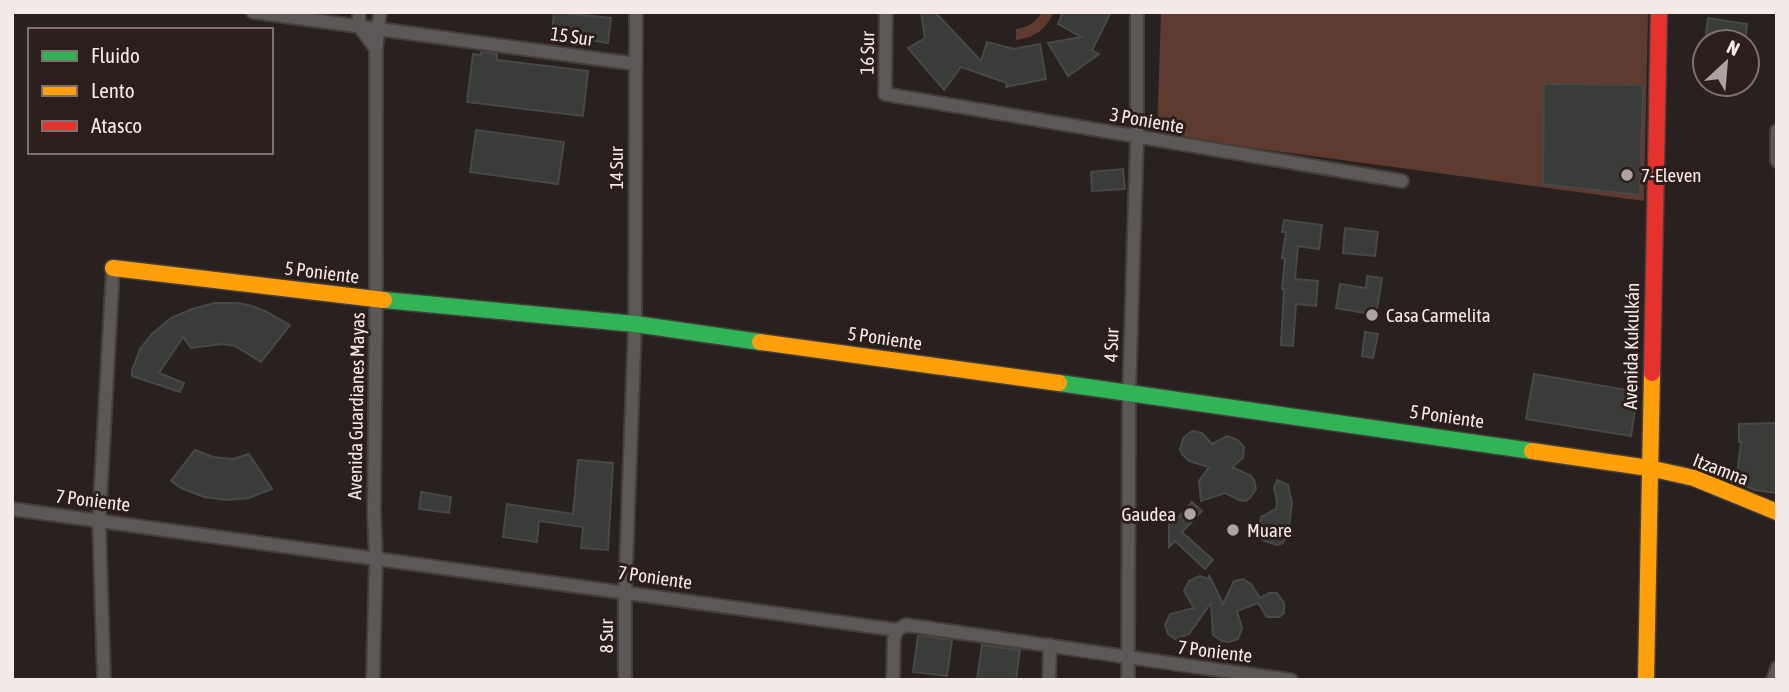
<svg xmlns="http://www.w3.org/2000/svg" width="1789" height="692" viewBox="0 0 1789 692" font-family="'Asap Condensed',sans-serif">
<rect width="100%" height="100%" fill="#28211f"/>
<path fill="#5f3a2f" d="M 1042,12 L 1054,12 C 1045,30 1036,37 1016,40 L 1016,29 C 1029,27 1035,23 1042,12 Z
M 1161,12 L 1648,12 L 1644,201 L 1157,135 Z"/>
<path fill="#3a3c3a" stroke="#494848" stroke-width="2" d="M 554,12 L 611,18 L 608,43 L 583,39 L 583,36 L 552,34 Z
M 921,12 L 935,12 L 981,61 L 987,42 L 1014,49 L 1040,44 L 1046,79 L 1006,87 L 1007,83 L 961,67 L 944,90 L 908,48 L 925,38 Z
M 1063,12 L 1111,12 L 1092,50 L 1099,54 L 1068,76 L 1048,43 L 1081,37 L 1058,24 Z
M 1708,18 L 1747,24 L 1745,42 L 1705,42 Z
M 481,52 L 497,54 L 497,60 L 588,71 L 583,116 L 467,102 L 473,54 L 481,55 Z
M 1544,84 L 1643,85 L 1640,195 L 1543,184 Z
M 476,130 L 564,142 L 558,184 L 470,172 Z
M 1123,169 L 1125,189 L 1092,191 L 1091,172 Z
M 1284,220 L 1322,225 L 1319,249 L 1298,246 L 1295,279 L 1318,281 L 1316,306 L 1296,304 L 1293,346 L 1281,345 L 1284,289 L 1282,289 L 1285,259 L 1282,258 L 1286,232 L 1282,232 Z
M 1345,228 L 1378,232 L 1375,256 L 1343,253 Z
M 1367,276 L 1382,278 L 1376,315 L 1336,308 L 1340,284 L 1366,288 Z
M 215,303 L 238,303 L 252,306 L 265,311 L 290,325 L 261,362 L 235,346 L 223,344 L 191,348 L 183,337 L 159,373 L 184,383 L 180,392 L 132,376 L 132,371 L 140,349 L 152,334 L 171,318 L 192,309 Z
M 1365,332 L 1378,334 L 1373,358 L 1362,356 Z
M 1534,374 L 1638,392 L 1631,436 L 1526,419 Z
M 1777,423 L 1777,493 L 1755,490 L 1736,482 L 1741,442 L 1739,442 L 1739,424 Z
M 1192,431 L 1202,433 L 1212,444 L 1227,436 L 1238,440 L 1244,447 L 1243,458 L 1232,467 L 1251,476 L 1254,480 L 1256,489 L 1250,498 L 1246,501 L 1239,500 L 1225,493 L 1201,501 L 1199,481 L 1209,467 L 1189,461 L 1182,454 L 1180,449 L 1184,437 Z
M 195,450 L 213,457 L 233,459 L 249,454 L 272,489 L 249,498 L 226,500 L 204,497 L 181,488 L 171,481 Z
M 578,460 L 613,463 L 608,550 L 581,548 L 583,527 L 539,521 L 537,542 L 503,537 L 507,504 L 573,514 Z
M 1277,480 L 1288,485 L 1292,503 L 1288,534 L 1283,543 L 1277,545 L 1262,540 L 1258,529 L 1261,517 L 1276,509 L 1277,501 L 1274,488 Z
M 421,492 L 451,497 L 449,513 L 419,509 Z
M 1192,502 L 1202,511 L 1182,532 L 1213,560 L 1205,569 L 1175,541 L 1169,547 L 1169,520 L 1173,523 Z
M 1209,575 L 1223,604 L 1234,581 L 1243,579 L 1251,584 L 1260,598 L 1269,593 L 1277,593 L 1284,603 L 1284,613 L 1279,617 L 1267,617 L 1258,603 L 1237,611 L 1242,628 L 1238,639 L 1229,642 L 1222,641 L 1213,635 L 1211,603 L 1189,634 L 1175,639 L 1168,634 L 1165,625 L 1170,614 L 1194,608 L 1184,591 L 1189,581 L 1200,576 L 1209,579 Z
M 918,635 L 952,640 L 947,676 L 913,672 Z
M 982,645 L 1020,650 L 1016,680 L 977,680 Z"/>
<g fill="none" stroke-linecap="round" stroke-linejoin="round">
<defs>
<path id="street" d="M 253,12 L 636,64
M 359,12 L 359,26 L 376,49
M 886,12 L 885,94 L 1402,181
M 1777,131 L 1777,161
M 12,509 L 897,630 L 906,625 C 1035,643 1163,663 1291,680
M 104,680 L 99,520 L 113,268
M 373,680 L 376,557 L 374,514 L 376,299 L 376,49 L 380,12
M 625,680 L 625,593 L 635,324 L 636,12
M 893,680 L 894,639 L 897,630
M 1049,680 L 1050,645
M 1128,680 L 1129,394 L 1137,138 L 1137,12
M 1773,680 L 1777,668"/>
<path id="fast" d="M 384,300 L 635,324 L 760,342
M 1059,383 L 1532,451"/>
<path id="slow" d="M 113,268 L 384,300
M 760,342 L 1059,383
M 1532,451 L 1649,468 L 1694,478 L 1777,512
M 1646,680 L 1652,373"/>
<path id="jam" d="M 1652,373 L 1659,12"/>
</defs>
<use href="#street" stroke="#443e3c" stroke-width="16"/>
<use href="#fast" stroke="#443e3c" stroke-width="19"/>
<use href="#slow" stroke="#443e3c" stroke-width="19"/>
<use href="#jam" stroke="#443e3c" stroke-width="19"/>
<use href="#street" stroke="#5b5857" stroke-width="12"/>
<use href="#fast" stroke="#30b455" stroke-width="16"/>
<use href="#slow" stroke="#ff9f0a" stroke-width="16"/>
<use href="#jam" stroke="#e5322d" stroke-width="16"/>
</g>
<g fill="#ada4a2" stroke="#2c1f1b" stroke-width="2.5">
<circle cx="1627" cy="175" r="7"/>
<circle cx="1372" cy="315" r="7"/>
<circle cx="1190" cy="514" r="7"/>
<circle cx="1233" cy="530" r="7"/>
</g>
<g text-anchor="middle" stroke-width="6" stroke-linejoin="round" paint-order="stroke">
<g font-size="19" fill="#f4ebe8" stroke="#2c1f1b">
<text transform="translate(572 36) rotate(8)" y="7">15 Sur</text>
<text transform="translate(867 53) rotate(-89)" y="7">16 Sur</text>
<text transform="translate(1147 120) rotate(10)" y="7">3 Poniente</text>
<text transform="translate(616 168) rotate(-90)" y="7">14 Sur</text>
<text transform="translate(322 272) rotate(7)" y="7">5 Poniente</text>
<text transform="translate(885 338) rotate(8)" y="7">5 Poniente</text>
<text transform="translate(1111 345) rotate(-88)" y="7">4 Sur</text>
<text transform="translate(1631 346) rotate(-89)" y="7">Avenida Kukulkán</text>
<text transform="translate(356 406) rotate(-89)" y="7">Avenida Guardianes Mayas</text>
<text transform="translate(1447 416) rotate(8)" y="7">5 Poniente</text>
<text transform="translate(1721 469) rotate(21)" y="7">Itzamna</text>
<text transform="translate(93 500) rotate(7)" y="7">7 Poniente</text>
<text transform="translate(655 577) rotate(8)" y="7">7 Poniente</text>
<text transform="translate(606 636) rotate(-90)" y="7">8 Sur</text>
<text transform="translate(1215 651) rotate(7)" y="7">7 Poniente</text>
</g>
<g font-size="19" fill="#f4ebe8" stroke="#2c1f1b" text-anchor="start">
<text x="1641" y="182">7-Eleven</text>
<text x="1386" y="322">Casa Carmelita</text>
<text x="1176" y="521" text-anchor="end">Gaudea</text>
<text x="1247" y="537">Muare</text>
</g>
</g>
<rect width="1789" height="692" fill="none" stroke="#f4ebe8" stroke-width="28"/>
<rect x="28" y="28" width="245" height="126" fill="#2c1f1b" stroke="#7c716d" stroke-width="2"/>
<rect x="42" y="51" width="35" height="10" fill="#30b455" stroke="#7c716d" stroke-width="2"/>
<text x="91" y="63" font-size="21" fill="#f4ebe8">Fluido</text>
<rect x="42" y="86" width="35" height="10" fill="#ff9f0a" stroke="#7c716d" stroke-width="2"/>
<text x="91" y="98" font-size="21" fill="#f4ebe8">Lento</text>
<rect x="42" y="121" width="35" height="10" fill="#e5322d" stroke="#7c716d" stroke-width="2"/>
<text x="91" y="133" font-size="21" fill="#f4ebe8">Atasco</text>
<g transform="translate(1726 63) rotate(26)"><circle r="33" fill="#2c1f1b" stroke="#7c716d" stroke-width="2"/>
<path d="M0-5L12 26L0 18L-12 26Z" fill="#ada4a2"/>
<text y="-10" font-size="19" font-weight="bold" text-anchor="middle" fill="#f4ebe8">N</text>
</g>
</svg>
